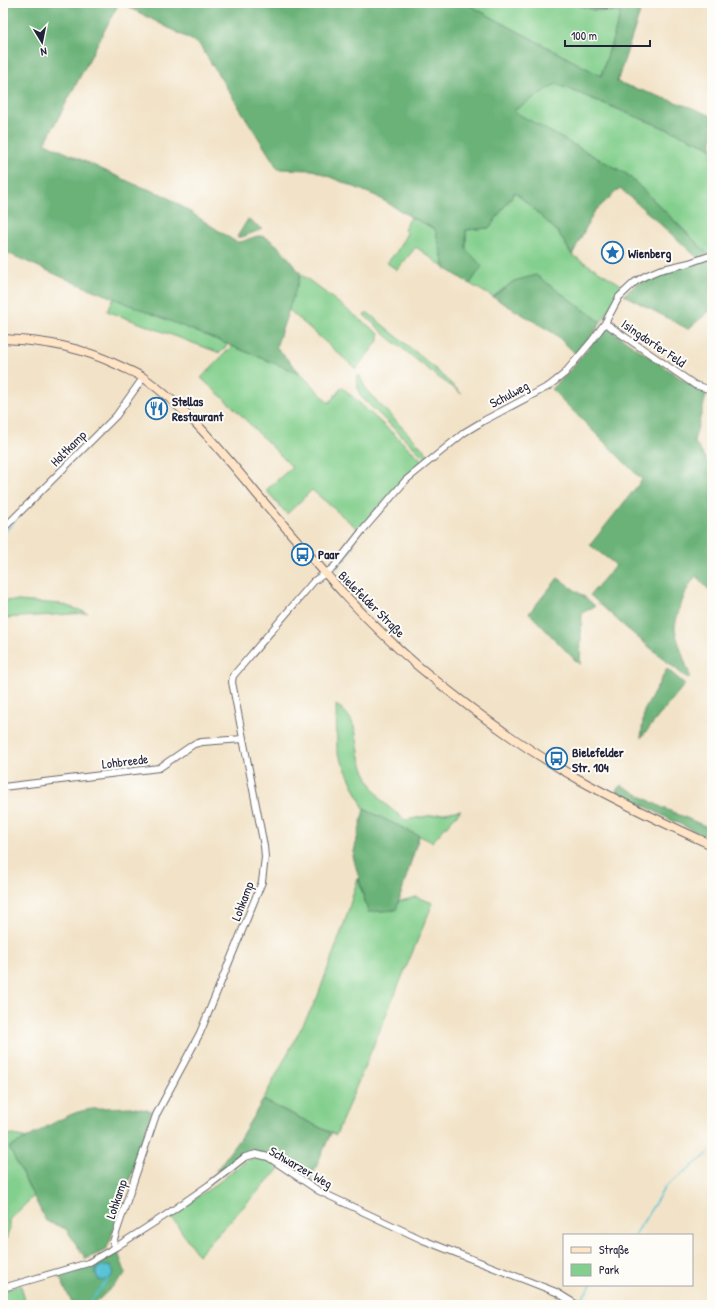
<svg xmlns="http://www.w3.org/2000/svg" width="715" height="1308" viewBox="0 0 715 1308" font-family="'Patrick Hand',sans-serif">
<rect width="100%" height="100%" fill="#fdfcf7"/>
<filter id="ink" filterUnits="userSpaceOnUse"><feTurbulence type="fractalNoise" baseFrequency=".025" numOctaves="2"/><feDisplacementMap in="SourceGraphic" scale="8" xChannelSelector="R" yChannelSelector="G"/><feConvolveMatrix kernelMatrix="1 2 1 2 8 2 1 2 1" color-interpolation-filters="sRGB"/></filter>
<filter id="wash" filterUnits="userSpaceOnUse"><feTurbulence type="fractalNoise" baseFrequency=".012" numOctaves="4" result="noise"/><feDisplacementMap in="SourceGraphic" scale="16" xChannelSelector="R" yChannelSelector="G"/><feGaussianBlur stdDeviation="0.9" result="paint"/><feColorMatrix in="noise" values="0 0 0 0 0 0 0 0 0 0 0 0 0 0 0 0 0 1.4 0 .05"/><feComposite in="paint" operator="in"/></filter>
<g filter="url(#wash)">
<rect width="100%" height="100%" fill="#f2e3c8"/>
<path fill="#83cf8d" stroke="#527864" d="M 465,3 L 571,3 L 594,10 L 621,13 L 601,76 Z
M 556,84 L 706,145 L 712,149 L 712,253 L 708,254 L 628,175 L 512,111 Z
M 515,192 L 558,232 L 572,255 L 625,287 L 615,299 L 601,322 L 536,276 L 514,281 L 493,297 L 470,284 L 481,266 L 466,249 L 466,230 L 489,228 Z
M 411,217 L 435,229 L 445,268 L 416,247 L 397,270 L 387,263 L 397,251 L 407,233 L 404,230 Z
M 301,274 L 379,334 L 379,340 L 356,369 L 288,309 Z
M 114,298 L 228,344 L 220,353 L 107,311 Z
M 367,312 L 430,364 L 462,394 L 438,377 L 388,337 L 364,315 Z
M 232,346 L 301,374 L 329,403 L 342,387 L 421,459 L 421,463 L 404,477 L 359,530 L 312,490 L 287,514 L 266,490 L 292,467 L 232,406 L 201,378 Z
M 359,375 L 367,391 L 429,455 L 425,458 L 360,396 L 356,379 Z
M 3,600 L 61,604 L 88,613 L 3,618 Z
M 336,705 C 362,720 354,746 364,770 C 369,781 376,793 383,802 C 389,808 398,814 405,820 L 461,810 L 432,842 L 364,809 L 337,751 Z
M 358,878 L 368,912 L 395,910 L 397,902 L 416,897 L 433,903 L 336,1135 L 263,1100 L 317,998 L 345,921 Z
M 3,1133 L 28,1138 L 9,1148 L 34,1196 L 9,1220 L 9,1230 L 3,1251 Z
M 257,1157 L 268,1159 L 279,1169 L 198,1255 L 170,1215 L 214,1186 L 247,1160 Z
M 21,1285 L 26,1305 L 3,1305 L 3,1291 Z"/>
<path fill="#6ab278" stroke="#466a5a" d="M 3,3 L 119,3 L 45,143 L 134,184 L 164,195 L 236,242 C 245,243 251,236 260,236 C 275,237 292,263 301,274 L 276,347 L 301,374 L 73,282 L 3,251 Z
M 121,3 L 465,3 L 601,76 L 621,13 L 594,10 L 571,3 L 583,3 L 594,6 L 624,6 L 633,3 L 643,3 L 617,82 L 690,107 L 712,116 L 712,149 L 706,145 L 556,84 L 513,111 L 628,175 L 708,254 L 698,258 L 620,188 L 594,212 L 572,255 L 558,232 L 515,192 L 489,228 L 466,230 L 466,249 L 482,266 L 470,284 L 445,268 L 435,229 L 411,217 L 376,196 L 313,170 L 278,169 L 199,44 Z
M 248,219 L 262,229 L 242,237 L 237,237 Z
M 712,257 L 712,309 L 688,329 L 624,295 L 637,284 L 646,278 Z
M 536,275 L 601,322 L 594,333 L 576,354 L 555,334 L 493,297 L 514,281 Z
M 606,327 L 695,388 L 707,392 L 694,441 L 712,469 L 712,593 L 696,576 C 687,585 676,615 675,628 C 675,635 687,667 690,676 L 688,679 L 624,626 L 590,595 L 616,565 L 590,545 L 642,480 L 551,389 L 565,376 Z
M 558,578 L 586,598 L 595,606 L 582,613 L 580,665 L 529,613 Z
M 667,669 L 685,684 L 641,738 L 644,711 Z
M 621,785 L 661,807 L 712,829 L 712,839 L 671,820 L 617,791 Z
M 364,809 L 419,836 L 396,910 L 368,912 L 353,856 Z
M 263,1100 L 331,1133 L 309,1183 L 268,1154 L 245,1154 L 224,1169 L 216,1171 L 240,1138 Z
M 130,1107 L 152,1111 L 110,1241 L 106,1250 L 86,1259 L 66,1229 L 46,1221 L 9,1148 C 30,1138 56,1119 78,1112 C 94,1107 113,1108 130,1107 Z
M 117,1250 L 126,1274 L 93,1305 L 73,1305 L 58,1274 L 89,1265 Z"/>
<path fill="#5ac3d6" stroke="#3e7288" d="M 101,1266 L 110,1266 L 114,1272 C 112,1278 105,1282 99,1280 L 96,1274 L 96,1270 Z"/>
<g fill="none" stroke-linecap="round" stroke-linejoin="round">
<path stroke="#5ac3d6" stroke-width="1.5" d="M 3,534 L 16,520
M 336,569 L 353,547
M 635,1235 L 665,1187 L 709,1153
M 581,1300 L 591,1285
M 88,1305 L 108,1279"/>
</g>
</g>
<g filter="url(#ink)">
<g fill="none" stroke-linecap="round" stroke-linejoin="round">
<defs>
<path id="minor" d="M 592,3 L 607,5 L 624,3
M 605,323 L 695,385 L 712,390
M 3,529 L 116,416 L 143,378
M 3,787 L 159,768 L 194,744 L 202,742 L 243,739
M 116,1247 L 113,1242 L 156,1115 L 200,1033 L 262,882 L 265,857 L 264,846 L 232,682 L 233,676 L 314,581 L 333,568 L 362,531 L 406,480 L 465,432 L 485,420 L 549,386 L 564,374 L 591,342 L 605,323 L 619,297 L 635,282 L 645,276 L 659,270 L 689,263 L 712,255
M 3,1288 L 88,1263 L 116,1247 L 166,1215 L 209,1185 L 245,1157 L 256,1154 L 268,1157 L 319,1191 L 423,1240 L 556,1292 L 577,1305"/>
<path id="secondary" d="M 3,339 C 46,341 81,347 120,366 C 128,370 136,373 144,378 C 188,409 222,452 256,493 C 308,553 358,615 418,666 C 471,710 527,751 587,784 C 628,806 670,826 712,845"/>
</defs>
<use href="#minor" stroke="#6b666c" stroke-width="8"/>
<use href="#secondary" stroke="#6b666c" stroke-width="10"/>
<use href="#minor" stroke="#fff" stroke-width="6"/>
<use href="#secondary" stroke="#ffe4c6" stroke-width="8"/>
</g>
</g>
<defs>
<symbol id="sight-ring" viewBox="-11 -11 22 22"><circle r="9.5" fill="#fdfcf7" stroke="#1f6fb2" stroke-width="1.5"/><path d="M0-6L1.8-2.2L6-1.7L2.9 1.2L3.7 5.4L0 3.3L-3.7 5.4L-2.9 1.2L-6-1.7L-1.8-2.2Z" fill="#1f6fb2"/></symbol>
<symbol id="restaurant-ring" viewBox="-11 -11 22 22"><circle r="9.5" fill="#fdfcf7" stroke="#1f6fb2" stroke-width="1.5"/><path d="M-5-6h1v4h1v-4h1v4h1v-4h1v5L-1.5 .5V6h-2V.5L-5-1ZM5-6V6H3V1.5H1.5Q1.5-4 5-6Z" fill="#1f6fb2"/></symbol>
<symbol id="bus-ring" viewBox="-11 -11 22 22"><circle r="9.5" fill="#fdfcf7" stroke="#1f6fb2" stroke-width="1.5"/><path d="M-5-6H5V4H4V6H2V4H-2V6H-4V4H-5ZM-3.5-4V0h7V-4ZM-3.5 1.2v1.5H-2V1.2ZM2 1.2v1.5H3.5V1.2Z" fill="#1f6fb2"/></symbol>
</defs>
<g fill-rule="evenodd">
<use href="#sight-ring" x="600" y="240" width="25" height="25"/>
<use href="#restaurant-ring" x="144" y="396" width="25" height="25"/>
<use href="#bus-ring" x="290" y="542" width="25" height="25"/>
<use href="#bus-ring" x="544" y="746" width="25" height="25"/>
</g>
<g text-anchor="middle" stroke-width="4" stroke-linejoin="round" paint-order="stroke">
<g font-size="13" font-weight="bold" fill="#22223b" stroke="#fdfcf7" text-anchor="start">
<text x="628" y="258">Wienberg</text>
<text x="172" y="406">Stellas<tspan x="172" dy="15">Restaurant</tspan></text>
<text x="318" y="559">Paar</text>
<text x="572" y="757">Bielefelder<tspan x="572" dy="15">Str. 104</tspan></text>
</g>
<g font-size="13" fill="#22223b" stroke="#fdfcf7">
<text transform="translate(654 343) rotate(34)" y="5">Isingdorfer Feld</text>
<text transform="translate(509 394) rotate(-28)" y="5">Schulweg</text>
<text transform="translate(68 448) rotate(-45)" y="5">Holtkamp</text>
<text transform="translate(372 604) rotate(45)" y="5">Bielefelder Straße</text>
<text transform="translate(125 761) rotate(-7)" y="5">Lohbreede</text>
<text transform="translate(242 901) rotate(-69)" y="5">Lohkamp</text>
<text transform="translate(301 1167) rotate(30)" y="5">Schwarzer Weg</text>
<text transform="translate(116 1199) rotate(-71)" y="5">Lohkamp</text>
</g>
</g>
<rect width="715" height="1308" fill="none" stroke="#fdfcf7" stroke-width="16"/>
<rect x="563" y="1234" width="130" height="52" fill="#fdfcf7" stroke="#a5a5ac"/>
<rect x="571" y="1247" width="20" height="6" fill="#ffe4c6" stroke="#a5a5ac"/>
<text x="599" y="1254" font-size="12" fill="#22223b">Straße</text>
<rect x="571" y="1264" width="20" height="12" fill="#83cf8d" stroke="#a5a5ac"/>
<text x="599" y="1274" font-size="12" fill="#22223b">Park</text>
<g transform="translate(42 42) rotate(170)" stroke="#fdfcf7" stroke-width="3" paint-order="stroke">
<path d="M0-3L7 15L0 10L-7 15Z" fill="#22223b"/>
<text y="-6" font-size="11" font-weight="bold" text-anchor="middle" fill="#22223b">N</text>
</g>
<path d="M565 40v6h85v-6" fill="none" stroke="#22223b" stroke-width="2"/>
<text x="571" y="40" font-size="12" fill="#22223b" stroke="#fdfcf7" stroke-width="3" paint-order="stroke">100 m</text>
</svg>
